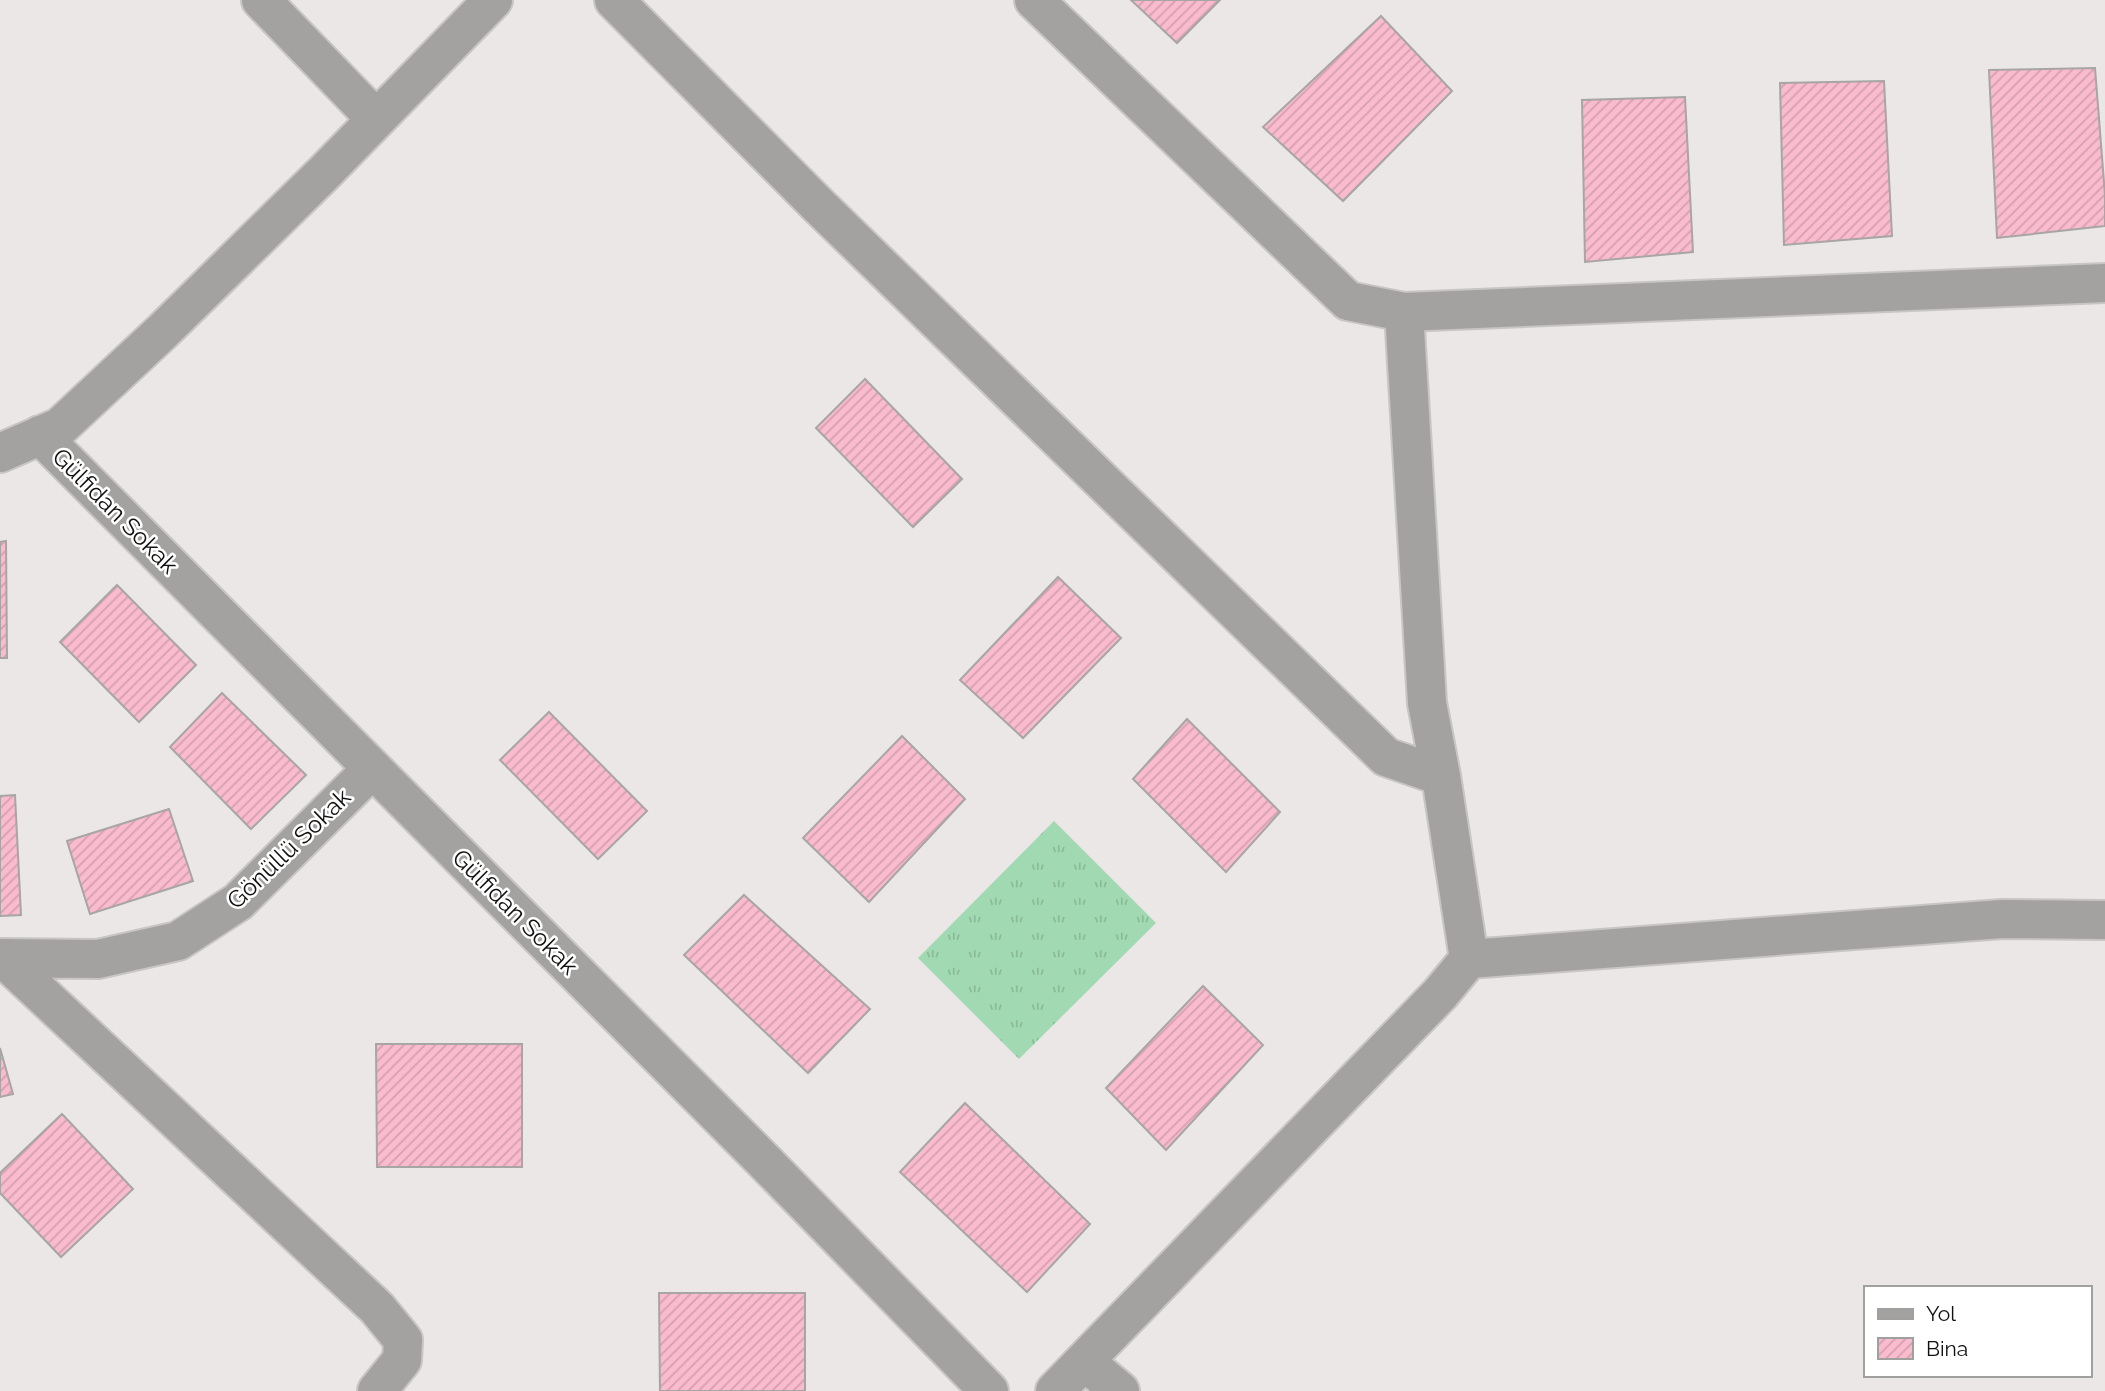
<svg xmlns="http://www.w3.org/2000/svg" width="2105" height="1391" viewBox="0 0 2105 1391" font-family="Raleway,sans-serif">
<defs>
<pattern id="grass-tufts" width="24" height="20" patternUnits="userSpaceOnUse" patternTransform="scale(1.75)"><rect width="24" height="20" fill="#a1dab2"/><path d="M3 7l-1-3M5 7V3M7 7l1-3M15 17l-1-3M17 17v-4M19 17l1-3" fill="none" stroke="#8aba98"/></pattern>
<pattern id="building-hatch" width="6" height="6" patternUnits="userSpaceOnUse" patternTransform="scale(1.75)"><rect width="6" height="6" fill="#f9bbcd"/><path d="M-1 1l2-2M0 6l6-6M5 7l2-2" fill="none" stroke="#d4a0af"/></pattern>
</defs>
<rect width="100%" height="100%" fill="#ebe7e6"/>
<path fill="url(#grass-tufts)" d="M 1054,821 L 1156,923 L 1019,1059 L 918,958 Z"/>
<path fill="url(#building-hatch)" stroke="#a8a5a6" stroke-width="2" d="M 1131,0 L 1220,0 L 1177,43 Z
M 1381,16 L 1452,91 L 1343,201 L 1263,127 Z
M 2095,68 L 2105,195 L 2105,226 L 1997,238 L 1989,70 Z
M 1884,81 L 1892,236 L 1784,245 L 1780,83 Z
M 1685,97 L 1693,252 L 1585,262 L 1582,100 Z
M 865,379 L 962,479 L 913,527 L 816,428 Z
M 6,541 L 7,658 L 0,658 L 0,542 Z
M 1058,577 L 1121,638 L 1023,738 L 960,680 Z
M 117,585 L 196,665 L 139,722 L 60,642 Z
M 222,693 L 306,775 L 251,829 L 170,747 Z
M 549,712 L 647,811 L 598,859 L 500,760 Z
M 1187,719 L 1280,812 L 1226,872 L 1133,779 Z
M 902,736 L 965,799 L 869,902 L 803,838 Z
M 15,795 L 21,915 L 0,916 L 0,796 Z
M 169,809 L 193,881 L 90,914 L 67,841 Z
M 744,895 L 870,1009 L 808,1073 L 684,955 Z
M 1203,986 L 1263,1045 L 1166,1150 L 1106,1088 Z
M 376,1044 L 522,1044 L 522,1167 L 377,1167 Z
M 0,1048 L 13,1094 L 0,1097 Z
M 965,1103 L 1090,1224 L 1027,1292 L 900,1172 Z
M 62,1114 L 133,1189 L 61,1257 L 0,1193 L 0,1173 Z
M 659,1293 L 805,1293 L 805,1391 L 660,1391 Z"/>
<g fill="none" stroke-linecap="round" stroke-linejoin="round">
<defs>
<path id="minor" d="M 261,0 L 376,119
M 614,0 L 817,204 L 1386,757 L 1441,776
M 1034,0 L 1348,301 L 1404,312 L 2105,283
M 40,435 L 765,1162 L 989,1391
M 0,453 L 60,427 L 163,331 L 324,173 L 493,0
M 0,958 L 98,959 L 178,941 L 238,902 L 372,769
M 3,958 L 377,1308 L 403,1340 L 402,1360 L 377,1391
M 1469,959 L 2002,919 L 2105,920
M 1084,1361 L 1120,1391
M 1055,1391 L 1440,994 L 1469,959 L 1441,776 L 1427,703 L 1404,312"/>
</defs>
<use href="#minor" stroke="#c8c5c4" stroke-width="42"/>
<use href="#minor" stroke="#a3a2a1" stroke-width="38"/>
</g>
<g text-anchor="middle" stroke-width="5" stroke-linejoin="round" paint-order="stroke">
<g font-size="24" fill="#121110" stroke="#fff">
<text transform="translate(115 511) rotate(45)" y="8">Gülfidan Sokak</text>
<text transform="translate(289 849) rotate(-44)" y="8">Gönüllü Sokak</text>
<text transform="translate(515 912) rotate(45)" y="8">Gülfidan Sokak</text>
</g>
</g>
<rect x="1864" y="1286" width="228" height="91" fill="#ffffff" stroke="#a0a09f" stroke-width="2"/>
<rect x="1878" y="1309" width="35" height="10" fill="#a3a2a1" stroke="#a0a09f" stroke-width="2"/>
<text x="1926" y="1321" font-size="21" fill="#121110">Yol</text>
<rect x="1878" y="1338" width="35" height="21" fill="url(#building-hatch)" stroke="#a0a09f" stroke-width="2"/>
<text x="1926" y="1356" font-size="21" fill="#121110">Bina</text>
</svg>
